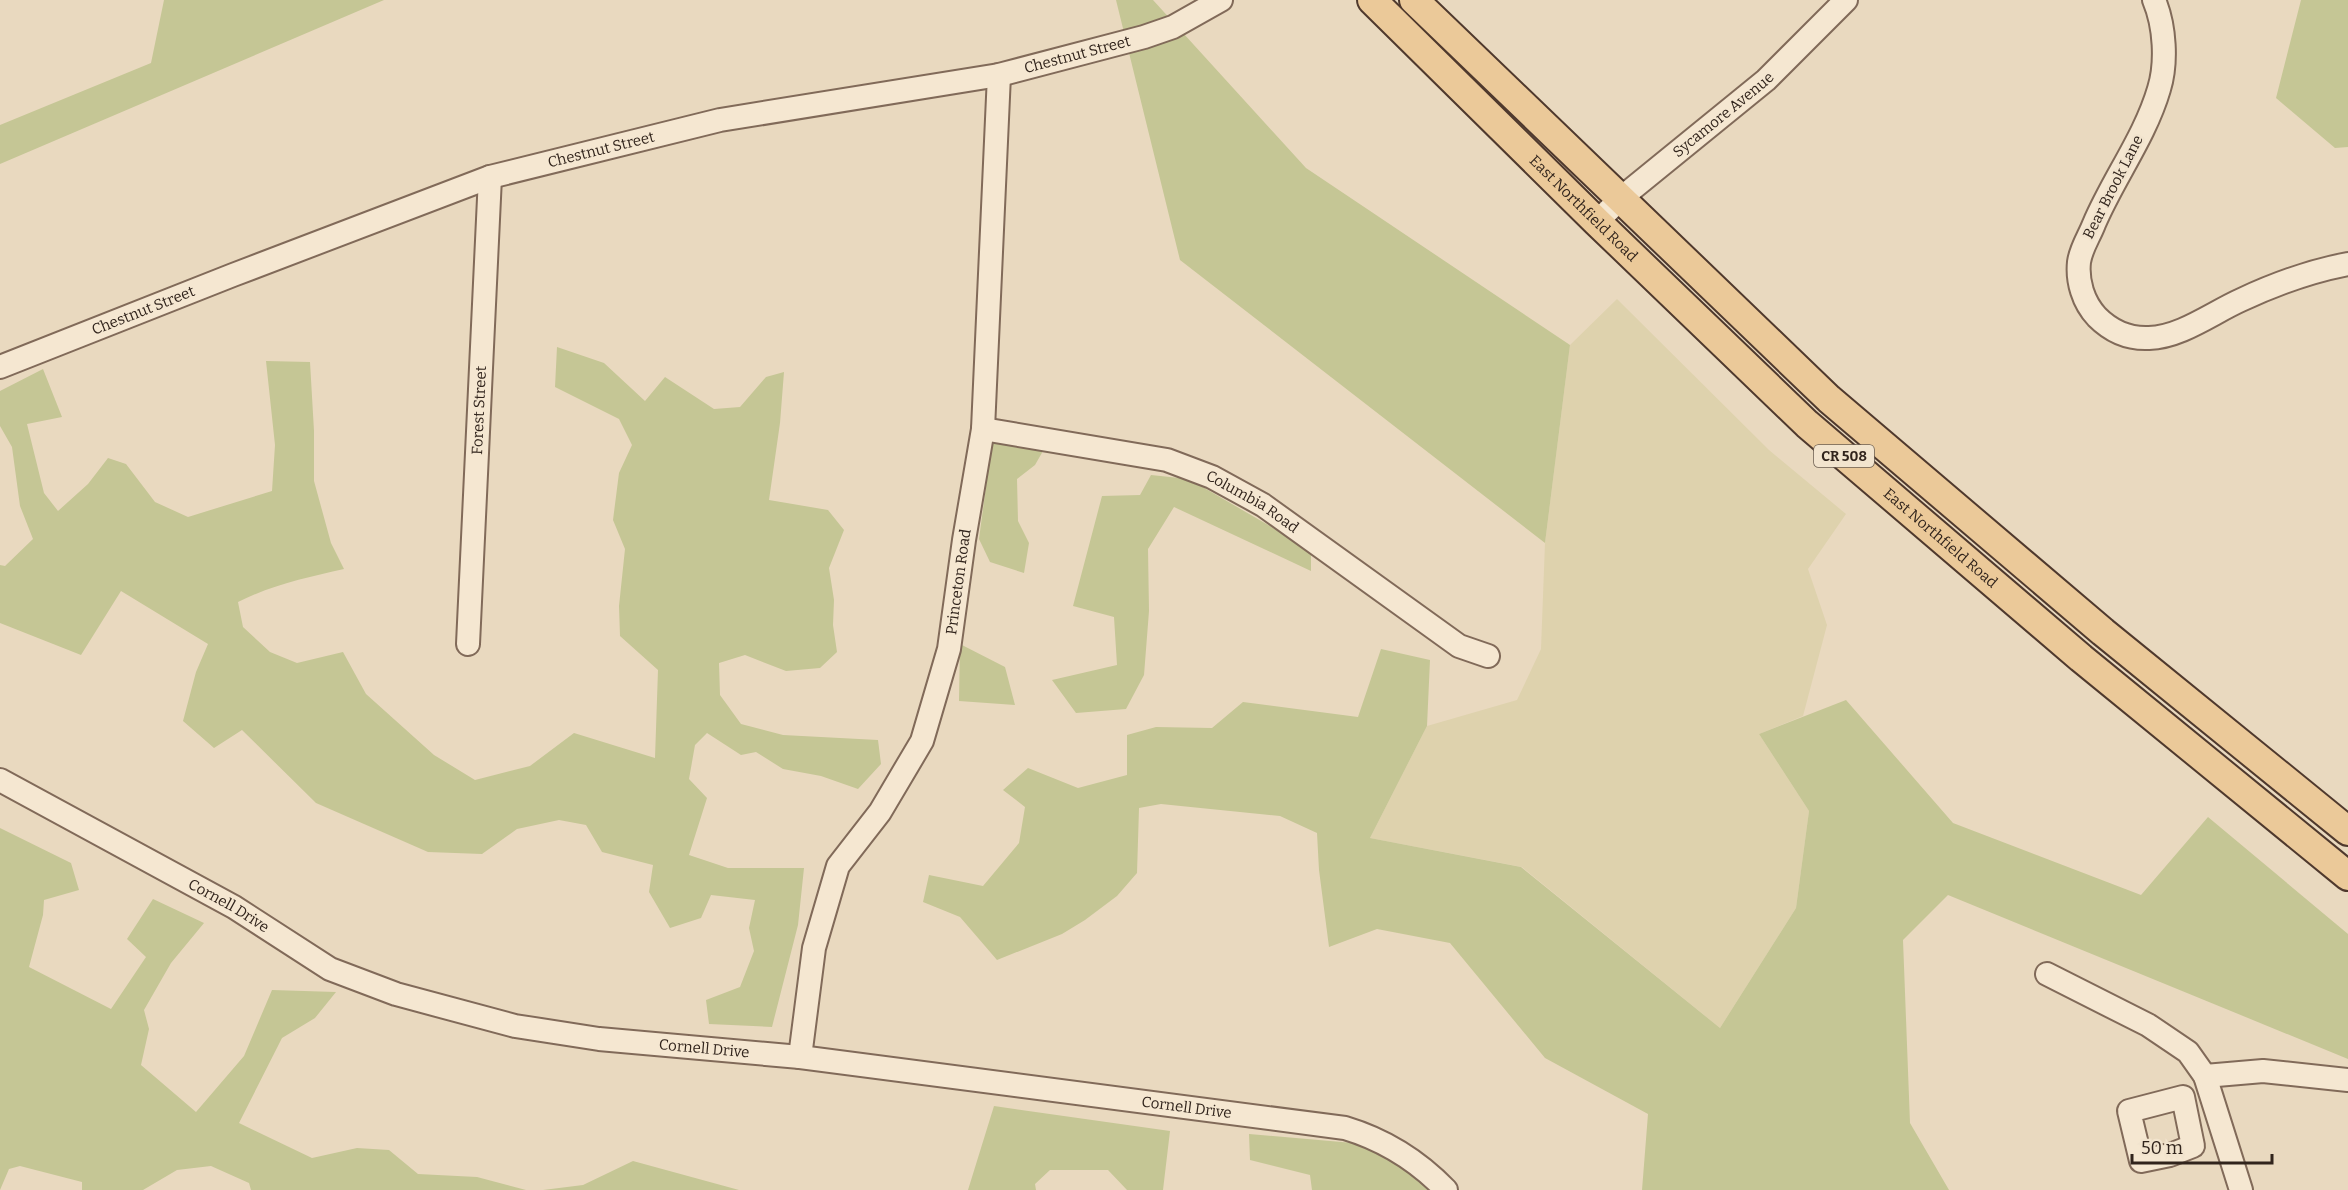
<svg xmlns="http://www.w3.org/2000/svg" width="2348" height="1190" viewBox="0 0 2348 1190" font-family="Bitter,serif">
<rect width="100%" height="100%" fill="#e9d9bf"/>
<path fill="#ded2ad" d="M 1617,299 L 1769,450 L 1846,514 L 1808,569 L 1827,625 L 1803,716 L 1759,734 L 1809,811 L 1796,908 L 1720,1028 L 1522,867 L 1370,838 L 1427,726 L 1517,700 L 1541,649 L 1545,543 L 1570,345 Z"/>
<path fill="#c5c695" d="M 164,0 L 384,0 L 0,164 L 0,125 L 151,63 Z
M 1116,0 L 1153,0 L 1306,168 L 1570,345 L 1545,543 L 1180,260 Z
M 2301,0 L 2348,0 L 2348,147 L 2335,148 L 2276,98 Z
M 557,347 L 604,363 L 645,401 L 665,377 L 714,409 L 740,407 L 766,377 L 784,372 L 780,423 L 769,500 L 828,510 L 844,530 L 829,568 L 834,600 L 833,625 L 837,652 L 820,668 L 786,671 L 745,655 L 719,663 L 720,695 L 741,724 L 783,735 L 878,740 L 881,764 L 858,789 L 821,776 L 783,769 L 756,752 L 741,755 L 707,733 L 695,745 L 689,779 L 707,798 L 689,855 L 728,868 L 804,868 L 798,925 L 772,1027 L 709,1024 L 706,1000 L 740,987 L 754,951 L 749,928 L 755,900 L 711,895 L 701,918 L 670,928 L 649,892 L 653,865 L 602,852 L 586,825 L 559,820 L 517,829 L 482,854 L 428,852 L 316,803 L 242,730 L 214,748 L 183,721 L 196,672 L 208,644 L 121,591 L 81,655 L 0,623 L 0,565 L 5,566 L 33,539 L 20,506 L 12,447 L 0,426 L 0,391 L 43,369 L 62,417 L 27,424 L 44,493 L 58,511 L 88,484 L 108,458 L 126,464 L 155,502 L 188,517 L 272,491 L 275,445 L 266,361 L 310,362 L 314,431 L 314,481 L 331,543 L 344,569 C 308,577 272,585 238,602 L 243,627 L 270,652 L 297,663 L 343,652 L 366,694 L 434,755 L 475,780 L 530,766 L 574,733 L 655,758 L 658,670 L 620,636 L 619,606 L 625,549 L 613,520 L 619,473 L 632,445 L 619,419 L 555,387 Z
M 992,441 L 1047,444 L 1035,465 L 1017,479 L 1018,521 L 1029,543 L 1024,573 L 990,562 L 979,539 Z
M 1151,475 L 1189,479 L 1311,550 L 1311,571 L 1174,507 L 1148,549 L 1149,611 L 1144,675 L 1126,709 L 1076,713 L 1052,680 L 1117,665 L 1114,617 L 1073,606 L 1102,496 L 1140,495 Z
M 960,644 L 1005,667 L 1015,705 L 959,701 Z
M 1381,649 L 1430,660 L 1427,726 L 1370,838 L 1521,867 L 1720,1028 L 1796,908 L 1809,811 L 1759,734 L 1846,700 L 1953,823 L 2141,895 L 2208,817 L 2348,934 L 2348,1059 L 1948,895 L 1903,940 L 1910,1123 L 1949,1190 L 1642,1190 L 1648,1114 L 1545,1058 L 1450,943 L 1377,929 L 1329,947 L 1319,870 L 1317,833 L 1280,816 L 1161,804 L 1139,808 L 1137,873 L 1117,896 L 1085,920 L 1062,934 L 997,960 L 960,917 L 923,902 L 929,875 L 983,886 L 1019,843 L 1025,807 L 1003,790 L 1028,768 L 1078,788 L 1127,775 L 1127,735 L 1156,727 L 1212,728 L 1243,702 L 1358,717 Z
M 0,828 L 71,863 L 79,890 L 44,900 L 43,915 L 29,967 L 111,1009 L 146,957 L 127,939 L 153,899 L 204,923 L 171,963 L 144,1010 L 149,1029 L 141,1065 L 196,1112 L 244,1056 L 272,990 L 336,992 L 315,1018 L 282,1038 L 239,1123 L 312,1158 L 357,1148 L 389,1150 L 418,1174 L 477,1177 L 526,1190 L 251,1190 L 249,1183 L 211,1166 L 177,1170 L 143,1190 L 82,1190 L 82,1182 L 20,1166 L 9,1169 L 0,1190 Z
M 994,1106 L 1170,1131 L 1163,1190 L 1127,1190 L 1108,1170 L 1050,1170 L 1035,1184 L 1036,1190 L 968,1190 Z
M 1249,1134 L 1353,1143 L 1399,1161 L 1432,1190 L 1312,1190 L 1310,1175 L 1250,1160 Z
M 633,1161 L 739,1190 L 543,1190 L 583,1185 Z"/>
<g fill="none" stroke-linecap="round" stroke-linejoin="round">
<defs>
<g id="minor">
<path d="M 2154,0 C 2165,26 2167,63 2159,89 C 2145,137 2113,179 2094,224 C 2089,237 2081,248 2079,262 C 2077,281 2083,302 2097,317 C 2111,331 2129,339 2149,338 C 2181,337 2212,313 2241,300 C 2275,284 2311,271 2348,264"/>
<path id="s1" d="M 1597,222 L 1621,198 L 1766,80 L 1846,0"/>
<path id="s2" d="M 0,367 L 233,275 L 490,177 L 720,120 L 999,75 L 1144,37 L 1173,27 L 1221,0"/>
<path id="s3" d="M 983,429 L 1167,460 L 1212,477 L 1263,505 L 1459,646 L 1488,656"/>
<path id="s4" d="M 468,644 L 490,177"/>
<path id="s5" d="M 0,780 L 234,907 L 330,969 L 396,994 L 515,1026 L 599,1039 L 800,1057 L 1345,1128 C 1385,1140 1417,1160 1446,1190"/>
<path d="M 2047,974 L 2148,1025 L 2188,1052 L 2205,1076 L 2241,1190"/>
<path id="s6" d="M 800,1057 L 814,948 L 838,866 L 880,812 L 922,741 L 949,649 L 964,540 L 983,429 L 999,75"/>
<path d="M 2205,1076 L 2263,1071 L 2348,1080"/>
<path d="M 2183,1097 L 2193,1146 L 2170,1155 L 2141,1161 L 2129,1111 Z"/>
</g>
<g id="major">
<path id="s7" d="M 1372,0 L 1597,222 L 1807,424 L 2081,658 L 2348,876"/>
<path d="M 1414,0 L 1829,399 L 2103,632 L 2348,831"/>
</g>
</defs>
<use href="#minor" stroke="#816a59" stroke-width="26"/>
<use href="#major" stroke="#4f392d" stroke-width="32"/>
<use href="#minor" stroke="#f5e7d1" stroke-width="22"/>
<use href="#major" stroke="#ebc999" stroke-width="28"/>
</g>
<g text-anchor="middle" stroke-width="5" stroke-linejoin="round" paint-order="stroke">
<rect fill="#f2e4ce" stroke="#6b5e51" stroke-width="1.5" x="1814" y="445" width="60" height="22" rx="4.5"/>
<g font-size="14" font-weight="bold" fill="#31241c">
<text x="1844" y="461">CR 508</text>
</g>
<g font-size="15" fill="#31241c" stroke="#f2e4ce">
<text dy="5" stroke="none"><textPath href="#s2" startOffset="1126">Chestnut Street</textPath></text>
<text dy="5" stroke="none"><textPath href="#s1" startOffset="166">Sycamore Avenue</textPath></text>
<text dy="5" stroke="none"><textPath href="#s2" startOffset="640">Chestnut Street</textPath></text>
<text transform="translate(2113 187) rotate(-63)" y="5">Bear Brook Lane</text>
<text dy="5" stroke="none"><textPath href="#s7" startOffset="297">East Northfield Road</textPath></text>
<text dy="5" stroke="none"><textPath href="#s2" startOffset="154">Chestnut Street</textPath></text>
<text dy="5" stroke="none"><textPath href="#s4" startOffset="234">Forest Street</textPath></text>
<text dy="5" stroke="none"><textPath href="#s3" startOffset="282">Columbia Road</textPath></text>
<text dy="5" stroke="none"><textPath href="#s7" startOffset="783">East Northfield Road</textPath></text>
<text dy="5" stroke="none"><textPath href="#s6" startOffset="510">Princeton Road</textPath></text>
<text dy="5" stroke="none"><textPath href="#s5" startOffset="261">Cornell Drive</textPath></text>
<text dy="5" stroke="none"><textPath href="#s5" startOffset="765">Cornell Drive</textPath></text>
<text dy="5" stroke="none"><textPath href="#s5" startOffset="1251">Cornell Drive</textPath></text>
</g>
</g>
<path d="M2132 1154v9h140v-9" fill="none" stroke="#31241c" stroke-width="3"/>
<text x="2141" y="1154" font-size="18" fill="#31241c" stroke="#f2e4ce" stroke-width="4.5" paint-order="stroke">50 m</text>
</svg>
